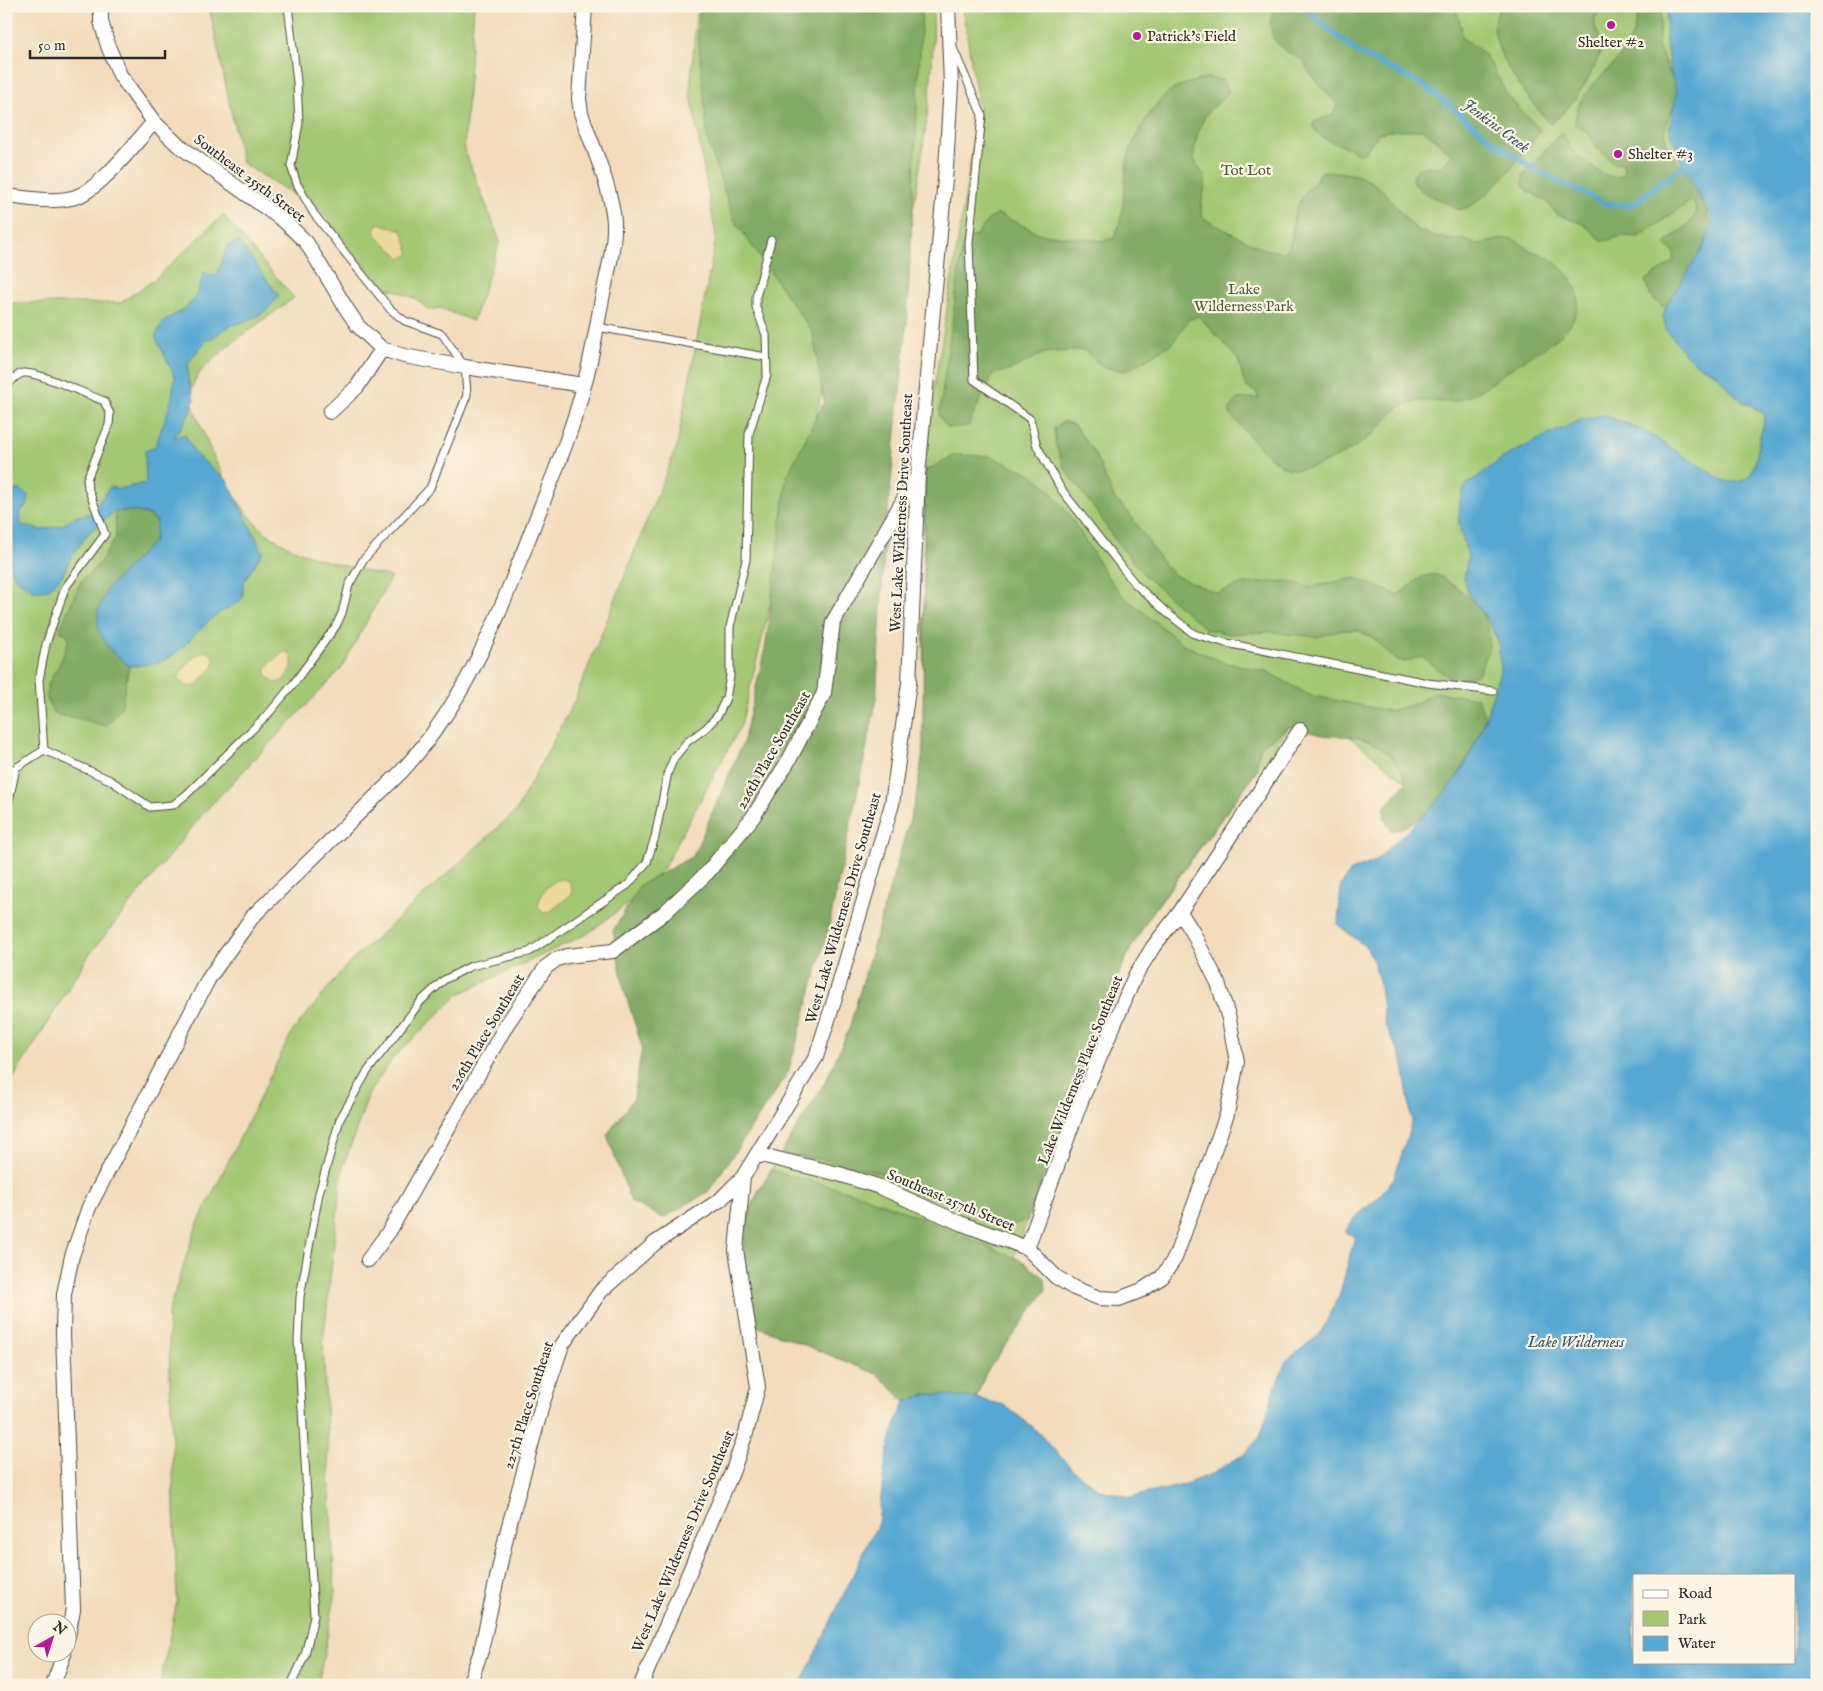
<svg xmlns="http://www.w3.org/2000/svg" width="1823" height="1691" viewBox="0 0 1823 1691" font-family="'IM FELL English',serif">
<rect width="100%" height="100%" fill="#fcf5e5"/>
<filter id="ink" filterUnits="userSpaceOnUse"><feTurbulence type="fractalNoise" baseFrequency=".02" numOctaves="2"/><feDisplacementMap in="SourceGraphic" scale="10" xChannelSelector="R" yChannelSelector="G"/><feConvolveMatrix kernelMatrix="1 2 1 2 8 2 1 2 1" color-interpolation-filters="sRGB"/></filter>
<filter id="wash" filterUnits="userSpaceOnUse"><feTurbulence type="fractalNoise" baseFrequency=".0096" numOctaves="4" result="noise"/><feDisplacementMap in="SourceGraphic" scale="20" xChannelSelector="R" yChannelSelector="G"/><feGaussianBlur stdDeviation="1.12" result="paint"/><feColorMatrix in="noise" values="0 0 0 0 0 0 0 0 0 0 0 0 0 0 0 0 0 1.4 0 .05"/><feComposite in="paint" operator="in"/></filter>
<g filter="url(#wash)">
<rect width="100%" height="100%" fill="#f3dbbb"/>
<path fill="#a3c873" stroke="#677a4f" d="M 209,6 L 474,6 L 464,149 L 500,241 L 473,321 L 440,308 L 429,310 L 415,298 L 377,284 L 321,211 L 242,163 Z
M 697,6 L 933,6 C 936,93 917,180 904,266 L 861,231 L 741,725 L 663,869 L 631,901 L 587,934 L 459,994 L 393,1058 L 369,1093 L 342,1170 L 323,1344 L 335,1597 L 318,1685 L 160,1685 L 177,1601 L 168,1313 L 196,1227 L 292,1032 L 346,966 L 516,811 L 574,702 L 677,446 L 716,237 L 690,90 Z
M 962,6 L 1667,6 L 1666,43 L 1670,69 L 1677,94 L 1683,166 L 1712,216 L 1711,229 L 1704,246 L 1667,304 L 1698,365 C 1723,374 1723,384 1740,400 C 1744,403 1758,409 1764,414 C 1765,423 1763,427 1760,436 C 1756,452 1758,485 1732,483 C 1711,482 1667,443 1646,432 C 1633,425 1617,420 1603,415 L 1460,500 L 1459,524 L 1468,556 L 1464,580 L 1469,594 L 1488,621 L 1498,641 L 1501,668 L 1484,723 L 1464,767 L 1435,805 L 1307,703 L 1139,931 L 1115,982 L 1014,1257 L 1029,1265 L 976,1398 L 928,1394 L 905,1402 L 877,1374 L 757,1326 L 747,1218 L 758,1191 L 826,1081 L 849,1029 L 916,798 L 923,753 L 924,480 L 931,407 L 979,110 Z
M 223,215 L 294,298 C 272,314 205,359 195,380 C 186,398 198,418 204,434 C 217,468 242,517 272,537 C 307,560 352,567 391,577 L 341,669 L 206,810 L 89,955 L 6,1090 L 6,303 L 120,303 L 154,280 Z"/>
<path fill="#82ac65" stroke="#566c48" d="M 700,6 L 922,6 L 907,322 L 884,551 L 876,703 L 828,931 L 788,1073 L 708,1192 L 663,1218 L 631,1202 L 607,1135 L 634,1098 L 642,1047 L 624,989 L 613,931 L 640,885 L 693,856 L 743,743 L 766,644 L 787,476 L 824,402 L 813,333 L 734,220 L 708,142 L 698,32 Z
M 1276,6 L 1455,6 L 1461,26 L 1462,38 L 1481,51 L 1489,61 L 1506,93 L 1521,111 L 1538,127 L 1540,132 C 1523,152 1483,210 1457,210 C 1444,199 1419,196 1412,179 L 1417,169 L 1428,166 L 1440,167 L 1452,156 C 1450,152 1429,134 1424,130 L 1396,130 L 1379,133 L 1365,152 L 1359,154 C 1343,142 1323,145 1313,126 L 1315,121 L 1333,115 L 1337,105 L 1309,72 L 1304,61 L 1286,51 L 1273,39 L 1270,22 Z
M 1502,6 L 1608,6 L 1595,17 L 1595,28 L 1603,43 C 1598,67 1571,111 1550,124 C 1529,99 1475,38 1502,6 Z
M 1641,6 L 1662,6 L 1658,46 L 1680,96 C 1674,107 1663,123 1665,136 C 1670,162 1711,203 1709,225 C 1706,249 1681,282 1668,304 L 1663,307 L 1651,296 L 1645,281 L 1674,261 L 1674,251 L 1665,245 C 1674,231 1706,222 1692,200 L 1639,237 L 1622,236 L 1605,241 L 1600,239 L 1583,224 L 1558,215 L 1546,201 L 1526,190 L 1523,185 L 1523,174 L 1561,133 L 1569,143 L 1570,149 C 1586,159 1602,183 1624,175 L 1623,164 L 1613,163 L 1597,148 L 1589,134 L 1575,124 C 1576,88 1610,75 1627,47 C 1635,35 1635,19 1641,6 Z
M 1207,78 L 1222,80 L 1229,91 C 1223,99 1217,103 1210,110 C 1200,120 1194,143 1194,157 C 1195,166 1205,172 1205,181 C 1206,195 1196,204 1204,219 L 1261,248 L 1284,253 C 1295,244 1291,225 1295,212 C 1299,199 1311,186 1319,175 L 1322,171 C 1339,172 1359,173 1373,183 C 1391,194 1403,220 1417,229 C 1424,233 1435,236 1442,238 C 1449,240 1457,239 1464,240 C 1469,241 1474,244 1479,244 C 1490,244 1501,236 1512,239 C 1519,241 1525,248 1532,251 C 1536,253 1541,254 1546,256 C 1558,264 1577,281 1578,296 C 1581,334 1538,350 1513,367 C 1494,380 1478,395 1455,401 C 1438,404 1422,397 1406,404 C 1392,410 1386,421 1376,431 C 1359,447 1315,473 1291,469 C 1272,466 1243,428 1230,414 L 1230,408 L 1237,399 L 1259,398 L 1257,393 L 1247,387 L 1244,382 L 1238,359 L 1199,316 L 1188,320 L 1173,343 L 1126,371 L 1102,367 L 1086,351 L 1081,350 L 1044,353 L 1010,370 L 993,374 L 968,426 L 948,428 L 939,416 L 963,242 L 977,235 L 988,220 L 998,214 L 1041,234 L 1103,241 L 1114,238 C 1126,215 1123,187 1127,162 C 1131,140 1154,100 1174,89 C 1185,83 1196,81 1207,78 Z
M 1064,421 L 1075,426 L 1095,454 L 1114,498 L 1128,512 L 1164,565 L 1176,576 L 1217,593 L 1244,584 L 1286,581 L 1309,587 L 1356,578 L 1397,595 C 1409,590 1415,577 1429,575 C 1441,573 1444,580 1453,585 C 1473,598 1491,617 1489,644 C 1488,653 1482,664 1479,673 L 1477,675 L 1453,681 L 1422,656 L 1405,662 L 1394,659 L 1375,639 L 1357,630 L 1344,630 L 1316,637 L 1271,632 L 1229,634 L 1206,629 L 1145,576 L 1112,536 L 1100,516 L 1065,469 L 1056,446 L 1054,428 Z
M 956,455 L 989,456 L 1030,473 L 1047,487 L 1068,513 L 1109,579 L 1123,596 L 1183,644 L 1202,653 L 1223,662 L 1266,671 L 1309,695 L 1389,711 L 1415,704 L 1434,692 L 1477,698 C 1481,706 1485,715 1484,724 C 1482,731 1477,738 1474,745 C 1458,779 1432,821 1392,831 L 1385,819 L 1384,808 L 1406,783 C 1401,760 1380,743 1358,738 C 1347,735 1334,737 1323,735 C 1312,733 1301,730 1289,727 L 1261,746 L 1254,774 L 1156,906 L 1125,958 L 1028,1219 L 1007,1227 L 874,1171 L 823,1160 L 781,1153 L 826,1081 L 849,1029 L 916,798 L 923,753 L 925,471 Z
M 115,511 C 130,511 145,510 157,522 L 154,541 L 107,589 L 109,649 L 129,666 L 121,708 L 107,725 C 96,725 91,721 80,719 C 70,716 63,718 53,712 C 41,689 48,684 59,665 C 63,657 66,647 69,639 L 67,634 L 61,632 L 61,627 L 81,581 L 101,561 L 116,537 Z
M 771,1170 L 861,1195 L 906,1212 L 1022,1261 L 1045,1278 L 1046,1290 L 985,1374 L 976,1398 L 928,1394 L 905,1402 L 877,1374 L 757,1326 C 740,1262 734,1230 771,1170 Z"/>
<path fill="#eeda9e" stroke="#8c8264" d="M 378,223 L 402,230 L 410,254 L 401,258 L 378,237 L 374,230 Z
M 207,651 L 214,657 L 214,666 L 196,686 L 187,687 L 179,679 C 179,670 198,651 207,651 Z
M 284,652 L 288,652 L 292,655 L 292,668 L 283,681 L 275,683 L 266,675 L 266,667 Z
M 560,879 L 567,880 L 571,884 L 572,894 L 551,911 L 543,913 L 538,906 C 541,893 547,884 560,879 Z"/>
<path fill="#57a8d2" stroke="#416a7e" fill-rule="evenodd" d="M 1667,6 L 1817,6 L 1817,1685 L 800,1685 L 878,1523 L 884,1472 L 892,1433 L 905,1402 L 928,1394 L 976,1398 L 1004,1405 L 1033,1427 L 1073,1470 L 1100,1490 L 1131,1497 L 1183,1485 L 1211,1474 L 1244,1454 L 1260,1437 L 1274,1391 L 1286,1361 L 1320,1334 L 1339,1297 L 1355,1236 L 1345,1232 L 1354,1218 L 1377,1199 L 1394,1178 L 1412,1121 L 1402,1059 L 1385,1025 L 1379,981 L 1374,963 L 1367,948 L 1338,925 L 1341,885 L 1351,871 L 1375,861 L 1435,805 L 1464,767 L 1484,723 L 1501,668 L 1498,641 L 1488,621 L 1469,594 L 1464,580 L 1468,556 L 1459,524 L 1460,500 L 1466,485 L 1503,458 L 1543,437 L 1583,419 L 1603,415 L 1644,431 L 1724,481 C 1758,488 1755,459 1760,437 C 1762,428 1765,424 1764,414 L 1752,405 L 1742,402 L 1713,371 L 1698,365 L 1684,353 L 1666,329 L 1663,316 L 1667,304 L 1704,246 L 1711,229 L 1712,217 L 1683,166 L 1669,128 L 1677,94 L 1670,69 L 1666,43 ZM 1634,1575 L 1794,1575 L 1794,1662 L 1634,1662 Z
M 239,242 L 279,296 L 266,311 L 248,321 L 232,325 L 204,343 L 188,363 L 188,379 L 194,400 L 190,413 L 174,438 L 185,434 L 196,455 L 227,480 L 263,552 L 243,583 L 243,598 C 233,607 219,612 210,620 C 180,647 175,666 129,666 L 109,649 L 98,629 L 98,612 L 107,589 L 154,541 L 157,521 L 150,515 L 135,511 L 115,511 L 88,534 L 70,559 L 63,575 L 49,589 L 35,591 L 17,580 L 6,561 L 6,493 L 19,489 L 28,495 L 28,505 L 20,511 L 21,525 L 41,530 L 63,525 L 74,517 L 91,513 L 110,487 L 119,489 L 146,483 L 145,451 L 155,447 L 171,402 L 175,377 L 155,336 L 164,321 L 185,308 L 196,297 L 204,272 L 216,277 L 228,245 Z"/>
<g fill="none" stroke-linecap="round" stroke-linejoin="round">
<path stroke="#57a8d2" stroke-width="5.5" d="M 1306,6 L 1313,16 L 1357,52 L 1425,86 L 1498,145 L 1536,170 L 1606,204 L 1632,205 L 1683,166"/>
</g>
</g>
<g filter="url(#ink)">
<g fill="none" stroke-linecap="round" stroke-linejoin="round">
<defs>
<path id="service" d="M 953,48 L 982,115 L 969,243 L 974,380 L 1030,419 L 1037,446 L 1061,489 L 1135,584 L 1166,612 L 1194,634 L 1226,643 L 1428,683 L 1493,691
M 597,327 L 766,357
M 6,388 C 10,382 15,375 23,373 C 38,371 87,395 104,401 L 110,414 L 109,425 L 87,479 L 88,488 L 105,534 L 65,588 L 46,644 L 39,680 L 44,750
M 6,774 L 44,750 L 110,780 L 150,807 L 173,805 L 187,794 L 270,712 L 294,683 L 336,626 L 342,613 L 349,585 L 363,560 L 430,488 L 467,395 L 465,367 L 442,334 L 405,321 L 390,309 L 314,214 L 297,184 L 291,166 L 299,123 L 297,82 L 288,6
M 6,814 L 16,768
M 291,1685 L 305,1655 L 314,1616 L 298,1340 L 300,1297 L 319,1193 L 340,1119 L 367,1072 L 421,1001 L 444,980 L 471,966 L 529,952 L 629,884 L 647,862 L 655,837 L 668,772 L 674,758 L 687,742 L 706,728 L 718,715 L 726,698 L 730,676 L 730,627 L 746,560 L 749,434 L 767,375 L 766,335 L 756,307 L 756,297 L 771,240"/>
<path id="minor" d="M 101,6 L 101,21 L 108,46 L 120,75 L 154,122 L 178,145 L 284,221 L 306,242 L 346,308 L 358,326 L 382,349 L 404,356 L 465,367 L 583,385
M 6,196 C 28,198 50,203 72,198 C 99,192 135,143 154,122
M 330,412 L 357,387 L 382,349
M 757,1154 L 839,1174 L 880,1187 L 960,1223 L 1027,1248 L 1056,1277 L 1074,1288 L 1099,1298 L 1119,1299 L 1142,1290 L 1162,1277 L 1175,1258 L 1227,1114 L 1237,1062 L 1229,1019 L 1218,983 L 1192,931 L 1180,912 L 1300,730
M 1027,1248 L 1081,1101 L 1135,976 L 1153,947 L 1180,912
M 368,1260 L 390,1230 L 507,1024 L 546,967 L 557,959 L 567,956 L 613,951 L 664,913 L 707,873 L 753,817 L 789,760 L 824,693 L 833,622 L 916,478
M 68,1636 L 73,1609 L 63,1333 L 64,1294 L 72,1256 L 89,1207 L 209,978 L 253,916 L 401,772 C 466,702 496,622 530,535 C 544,498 560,462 572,425 C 586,386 594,344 601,304 C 606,278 615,249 614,222 C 612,190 592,145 581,113 L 579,99 L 585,6
M 53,1685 L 64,1654
M 469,1685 L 481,1651 L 507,1533 L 543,1402 L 562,1345 L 601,1291 L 655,1243 L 720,1200 L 743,1177
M 641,1685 L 733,1470 L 746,1433 L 758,1387 L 736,1250 L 743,1177 L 816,1057 L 836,995 L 892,804 L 909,683 L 918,475 L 946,168 L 951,85 L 948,6"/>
</defs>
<use href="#service" stroke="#494541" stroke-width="9"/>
<use href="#minor" stroke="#494541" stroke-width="16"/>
<use href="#service" stroke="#fff" stroke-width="7"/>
<use href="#minor" stroke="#fff" stroke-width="14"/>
</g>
</g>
<g fill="#b5179e" stroke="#fcf5e5" stroke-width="2">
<circle cx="1611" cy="25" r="5"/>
<circle cx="1137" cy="36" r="5"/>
<circle cx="1618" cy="154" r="5"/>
</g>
<g text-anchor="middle" stroke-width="4.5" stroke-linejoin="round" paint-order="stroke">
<g font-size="15" fill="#2b2b2b" stroke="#fcf5e5" text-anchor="start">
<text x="1147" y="41">Patrick's Field</text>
<text x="1611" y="47" text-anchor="middle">Shelter #2</text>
<text x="1628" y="159">Shelter #3</text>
</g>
<g font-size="15" fill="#4f5a41" stroke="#fcf5e5">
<text x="1246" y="175">Tot Lot</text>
<text x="1244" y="294">Lake<tspan x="1244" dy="17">Wilderness Park</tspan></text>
</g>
<g font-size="15" fill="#2b2b2b" stroke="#fcf5e5">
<text transform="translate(250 178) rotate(37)" y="5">Southeast 255th Street</text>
<text transform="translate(901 513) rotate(-87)" y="5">West Lake Wilderness Drive Southeast</text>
<text transform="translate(773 750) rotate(-60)" y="5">226th Place Southeast</text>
<text transform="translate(843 908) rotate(-74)" y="5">West Lake Wilderness Drive Southeast</text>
<text transform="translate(486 1032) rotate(-59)" y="5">226th Place Southeast</text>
<text transform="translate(1080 1070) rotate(-68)" y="5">Lake Wilderness Place Southeast</text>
<text transform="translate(951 1200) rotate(23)" y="5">Southeast 257th Street</text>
<text transform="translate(528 1405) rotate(-72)" y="5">227th Place Southeast</text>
<text transform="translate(683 1541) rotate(-67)" y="5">West Lake Wilderness Drive Southeast</text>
</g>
<g font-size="16" font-style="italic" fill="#3a5765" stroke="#fcf5e5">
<text transform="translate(1497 125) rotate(37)" y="6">Jenkins Creek</text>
<text x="1576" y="1347">Lake Wilderness</text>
</g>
</g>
<rect width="1823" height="1691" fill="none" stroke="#fcf5e5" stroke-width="25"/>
<rect x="1633" y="1574" width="162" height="90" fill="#fcf5e5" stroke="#a8a49b"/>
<rect x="1643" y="1590" width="25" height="8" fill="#ffffff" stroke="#a8a49b"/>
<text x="1678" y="1598" font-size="15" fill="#2b2b2b">Road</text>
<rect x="1643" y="1611" width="25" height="15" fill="#a3c873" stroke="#a8a49b"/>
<text x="1678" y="1624" font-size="15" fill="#2b2b2b">Park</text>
<rect x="1643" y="1636" width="25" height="15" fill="#57a8d2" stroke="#a8a49b"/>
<text x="1678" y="1648" font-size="15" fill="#2b2b2b">Water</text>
<g transform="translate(52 1638) rotate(39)"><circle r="24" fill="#fcf5e5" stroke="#a8a49b"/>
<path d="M0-4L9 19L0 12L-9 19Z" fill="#b5179e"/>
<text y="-8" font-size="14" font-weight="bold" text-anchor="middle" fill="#2b2b2b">N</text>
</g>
<path d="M30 50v8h135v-8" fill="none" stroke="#2b2b2b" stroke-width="2.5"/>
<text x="38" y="50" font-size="15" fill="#2b2b2b" stroke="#fcf5e5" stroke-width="4" paint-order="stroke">50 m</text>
</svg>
